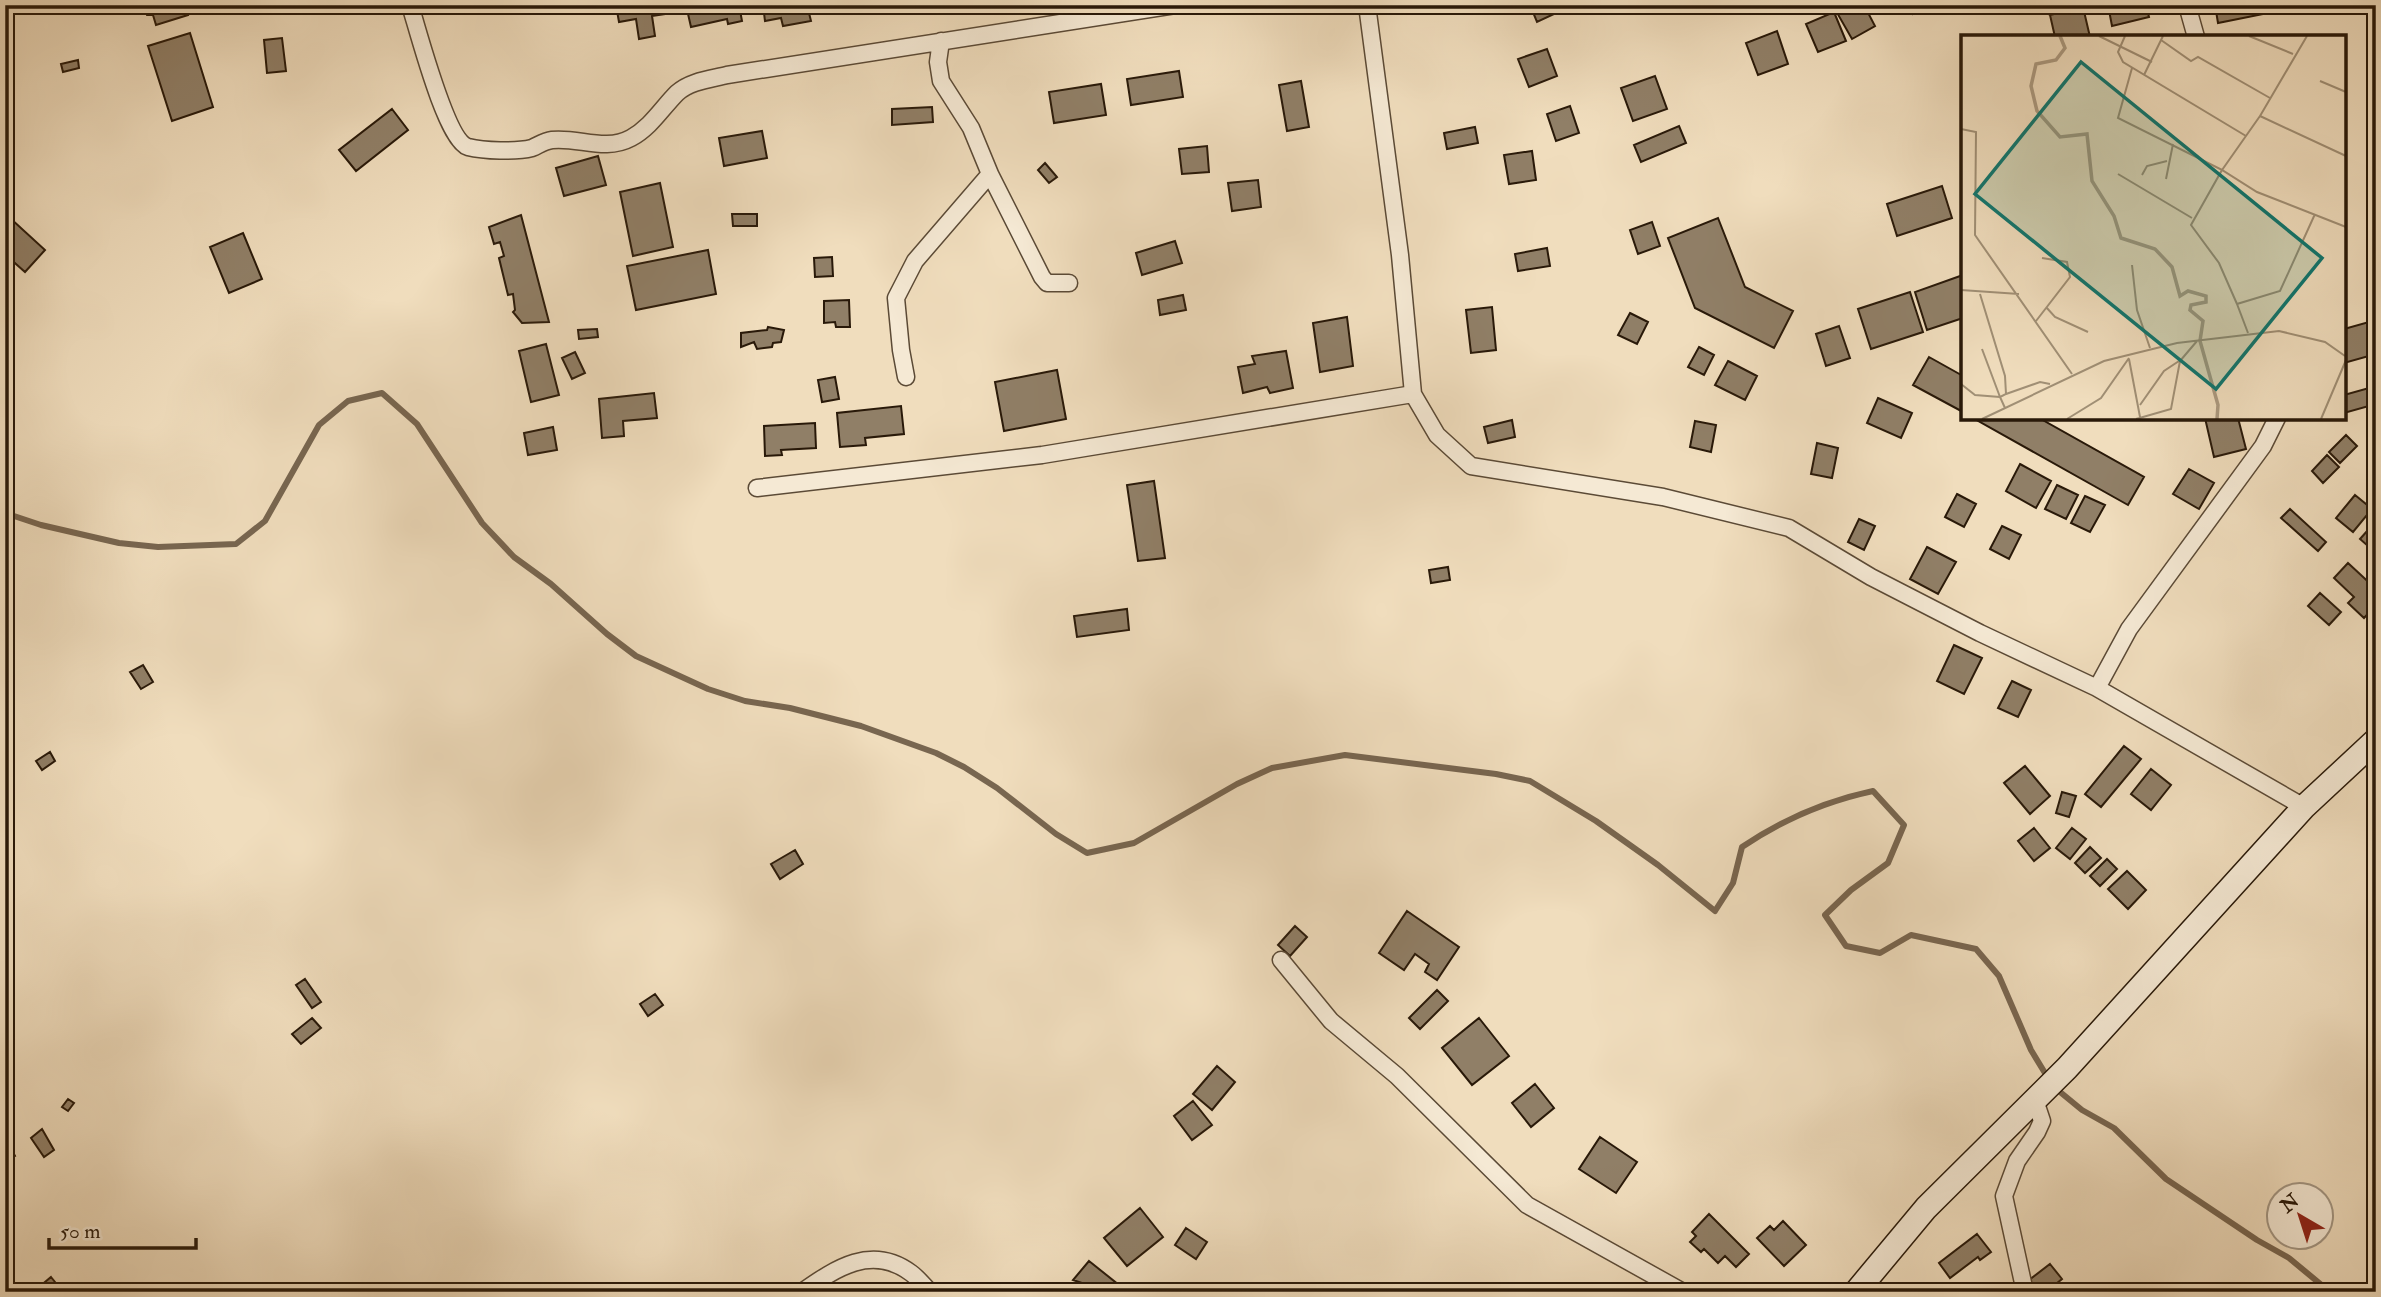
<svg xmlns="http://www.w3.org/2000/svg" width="2381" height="1297" viewBox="0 0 2381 1297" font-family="'IM FELL Double Pica',serif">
<rect width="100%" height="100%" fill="#f0ddbd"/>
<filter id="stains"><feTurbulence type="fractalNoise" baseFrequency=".00286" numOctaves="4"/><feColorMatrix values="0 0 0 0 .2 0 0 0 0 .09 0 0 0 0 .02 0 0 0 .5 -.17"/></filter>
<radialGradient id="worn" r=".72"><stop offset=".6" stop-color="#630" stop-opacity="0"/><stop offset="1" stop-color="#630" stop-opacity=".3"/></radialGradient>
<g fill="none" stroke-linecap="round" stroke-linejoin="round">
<path stroke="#786650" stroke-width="6" d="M 5,513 L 41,525 L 119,543 L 158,547 L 236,544 L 265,521 L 319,425 L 348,401 L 382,393 L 417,424 L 482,523 L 514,557 L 551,584 L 607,634 L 636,656 L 708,689 L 745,701 L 790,708 L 861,726 L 936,753 L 964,767 L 997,788 L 1056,834 L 1087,853 L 1134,843 L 1237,784 L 1272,768 L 1345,755 L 1496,774 L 1530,781 L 1596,821 L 1658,865 L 1715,911 L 1733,883 L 1742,847 C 1782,820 1826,801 1873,791 L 1904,825 L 1888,863 L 1851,890 L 1825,915 L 1846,946 L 1880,953 L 1911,935 L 1976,949 L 1999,976 L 2031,1050 L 2048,1078
M 2054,1087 L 2082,1110 L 2114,1128 L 2166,1179 L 2257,1240 L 2289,1258 L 2330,1292"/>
</g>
<path fill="#907f67" stroke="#291909" stroke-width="2" d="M 143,5 L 185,5 L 188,15 L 156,25 L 153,15 L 147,15 Z
M 616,5 L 664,5 L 666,14 L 652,16 L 655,36 L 639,39 L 636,19 L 619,22 Z
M 686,5 L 739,5 L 742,21 L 728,24 L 727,19 L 691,27 Z
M 763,5 L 841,5 L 842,8 L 809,13 L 811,21 L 783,26 L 781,18 L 765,21 Z
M 1530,5 L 1550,5 L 1554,14 L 1537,22 Z
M 1847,5 L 1864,5 L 1875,26 L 1852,39 L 1836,11 Z
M 1911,5 L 1931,5 L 1932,10 L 1913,14 Z
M 2047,5 L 2084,5 L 2049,14 Z
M 2108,5 L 2146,5 L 2149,17 L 2112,26 Z
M 2215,5 L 2308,5 L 2218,23 Z
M 2083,7 L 2090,37 L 2055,37 L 2050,15 Z
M 1834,12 L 1846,41 L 1818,52 L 1806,24 Z
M 1777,31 L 1788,64 L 1758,75 L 1746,43 Z
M 190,33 L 213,107 L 172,121 L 148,46 Z
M 282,38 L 286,71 L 267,73 L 264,40 Z
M 1547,49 L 1557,76 L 1529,87 L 1518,59 Z
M 78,60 L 79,68 L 63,72 L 61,64 Z
M 1179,71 L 1183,97 L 1131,105 L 1127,79 Z
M 1655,76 L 1667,109 L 1633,121 L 1621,88 Z
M 1301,81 L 1309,127 L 1287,131 L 1279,85 Z
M 1101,84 L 1106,115 L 1054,123 L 1049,92 Z
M 1570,106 L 1579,133 L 1556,141 L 1547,114 Z
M 932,107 L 933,122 L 892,125 L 892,109 Z
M 392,109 L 408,130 L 356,171 L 339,150 Z
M 1679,126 L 1686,143 L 1641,162 L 1634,145 Z
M 1475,127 L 1478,143 L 1447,149 L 1444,133 Z
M 762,131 L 767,158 L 724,166 L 719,138 Z
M 1207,146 L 1209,172 L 1182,174 L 1179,149 Z
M 1532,151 L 1536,180 L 1509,184 L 1504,155 Z
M 598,156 L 606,185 L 564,196 L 556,168 Z
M 1045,163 L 1057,177 L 1049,183 L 1038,170 Z
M 1258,180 L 1261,207 L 1232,211 L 1228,183 Z
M 660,183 L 673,247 L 633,256 L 620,192 Z
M 1942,186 L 1952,218 L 1897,236 L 1887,204 Z
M 732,214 L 757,214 L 757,226 L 733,226 Z
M 521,215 L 549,322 L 522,323 L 513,312 L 515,310 L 513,294 L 508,295 L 499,258 L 504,256 L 500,242 L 494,244 L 489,227 Z
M 10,218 L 45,250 L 25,272 L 7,256 L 5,257 L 5,223 Z
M 1718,218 L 1745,287 L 1793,311 L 1774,348 L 1695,308 L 1668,238 Z
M 1652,222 L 1660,246 L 1638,254 L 1630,230 Z
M 243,233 L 262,279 L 229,293 L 210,247 Z
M 1175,241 L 1182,263 L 1142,275 L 1136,253 Z
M 1547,248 L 1550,266 L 1518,271 L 1515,254 Z
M 708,250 L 716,294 L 636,310 L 627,266 Z
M 832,257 L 833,276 L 815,277 L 814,258 Z
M 1963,275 L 1963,318 L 1927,330 L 1915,292 Z
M 1910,292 L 1923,332 L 1871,349 L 1858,309 Z
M 1183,295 L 1186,310 L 1160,315 L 1158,300 Z
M 849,300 L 850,327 L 836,327 L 835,322 L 824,323 L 824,301 Z
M 1492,307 L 1496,350 L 1471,353 L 1466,310 Z
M 1630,313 L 1648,322 L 1637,344 L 1618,335 Z
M 1347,317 L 1353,366 L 1320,372 L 1313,323 Z
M 2376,320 L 2376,354 L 2344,363 L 2344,329 Z
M 1839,326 L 1850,358 L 1826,366 L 1816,334 Z
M 768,327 L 784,330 L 781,342 L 773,343 L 772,347 L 757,349 L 754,342 L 741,347 L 741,333 L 767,330 Z
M 597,329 L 598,337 L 579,339 L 578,330 Z
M 546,344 L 559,395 L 531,402 L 519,351 Z
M 1699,347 L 1714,355 L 1704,375 L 1688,367 Z
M 1286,351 L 1293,388 L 1270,393 L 1267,387 L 1243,393 L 1238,367 L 1255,364 L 1252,356 Z
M 575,352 L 585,373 L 572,379 L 562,358 Z
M 1929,357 L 1963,376 L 1963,412 L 1913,385 Z
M 1728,361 L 1757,376 L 1745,400 L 1715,385 Z
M 1057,370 L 1066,419 L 1004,431 L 995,382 Z
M 835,377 L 839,399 L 822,402 L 818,380 Z
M 2376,386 L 2376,404 L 2344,413 L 2344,395 Z
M 654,393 L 657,418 L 623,421 L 624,436 L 602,438 L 599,399 Z
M 1878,398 L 1912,413 L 1901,438 L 1867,423 Z
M 901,406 L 904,434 L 865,438 L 866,445 L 840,447 L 837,413 Z
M 1973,418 L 2039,418 L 2144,477 L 2128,505 Z
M 2205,418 L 2238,418 L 2246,449 L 2214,457 Z
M 1512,420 L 1515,437 L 1488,443 L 1484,427 Z
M 1695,421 L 1716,425 L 1711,452 L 1690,447 Z
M 815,423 L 816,448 L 781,450 L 782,455 L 765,456 L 764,426 Z
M 553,427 L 557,450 L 528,455 L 524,433 Z
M 2346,435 L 2357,446 L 2340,463 L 2329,452 Z
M 1817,443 L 1838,448 L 1832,478 L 1811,474 Z
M 2327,455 L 2339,467 L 2323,483 L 2312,471 Z
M 2020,464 L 2051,481 L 2036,508 L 2006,491 Z
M 2189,469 L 2214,483 L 2199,509 L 2173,494 Z
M 1154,481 L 1165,558 L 1138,561 L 1127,485 Z
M 2057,485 L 2078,495 L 2066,519 L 2045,509 Z
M 1957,494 L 1976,504 L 1964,527 L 1945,517 Z
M 2355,495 L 2372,509 L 2353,532 L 2336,518 Z
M 2085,496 L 2105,505 L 2090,532 L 2071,523 Z
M 2290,509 L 2326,542 L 2318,551 L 2281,518 Z
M 1859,519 L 1875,526 L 1864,550 L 1848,542 Z
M 2376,521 L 2376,553 L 2360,539 Z
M 2002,526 L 2021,535 L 2009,559 L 1990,549 Z
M 1927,547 L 1956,562 L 1938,594 L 1910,579 Z
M 2348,563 L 2376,589 L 2376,605 L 2364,618 L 2348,603 L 2354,597 L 2334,578 Z
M 1448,567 L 1450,580 L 1431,583 L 1429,570 Z
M 2320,593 L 2341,612 L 2329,625 L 2308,606 Z
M 1127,609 L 1129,630 L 1077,637 L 1074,616 Z
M 1954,645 L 1982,658 L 1964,694 L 1937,681 Z
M 143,665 L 153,682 L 141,689 L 130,672 Z
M 2012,681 L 2031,690 L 2018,717 L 1998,708 Z
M 2124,746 L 2141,759 L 2101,807 L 2085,794 Z
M 50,752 L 55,761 L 42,770 L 36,761 Z
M 2025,766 L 2050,796 L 2030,814 L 2004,783 Z
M 2151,769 L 2171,785 L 2151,810 L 2131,794 Z
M 2062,792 L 2076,796 L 2069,817 L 2056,813 Z
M 2034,828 L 2050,848 L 2034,861 L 2018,841 Z
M 2072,828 L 2086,839 L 2070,859 L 2056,848 Z
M 2090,847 L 2101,858 L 2085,873 L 2075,863 Z
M 795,850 L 803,864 L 780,879 L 771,864 Z
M 2107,859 L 2117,869 L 2100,886 L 2090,876 Z
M 2127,871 L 2146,890 L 2128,909 L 2108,889 Z
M 1407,911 L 1459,947 L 1437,980 L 1425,972 L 1429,964 L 1415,954 L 1404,970 L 1379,953 Z
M 1295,926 L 1307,937 L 1290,956 L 1278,945 Z
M 305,979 L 321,1002 L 312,1008 L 296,985 Z
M 1437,990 L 1448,1001 L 1420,1029 L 1409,1018 Z
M 655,994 L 663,1005 L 648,1016 L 640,1004 Z
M 312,1018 L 321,1028 L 301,1044 L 292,1034 Z
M 1479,1018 L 1509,1056 L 1472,1085 L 1442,1048 Z
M 1217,1066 L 1235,1082 L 1212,1110 L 1193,1094 Z
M 1535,1084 L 1554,1108 L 1531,1127 L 1512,1103 Z
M 68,1099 L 74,1103 L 68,1111 L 62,1107 Z
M 1193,1101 L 1212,1125 L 1192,1140 L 1174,1116 Z
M 42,1129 L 54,1150 L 44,1157 L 31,1138 Z
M 1600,1137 L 1637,1162 L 1616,1193 L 1579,1169 Z
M 7,1142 L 15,1156 L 5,1162 L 5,1143 Z
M 1140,1208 L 1163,1237 L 1127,1266 L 1104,1238 Z
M 1709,1214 L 1749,1254 L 1736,1267 L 1725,1256 L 1718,1263 L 1704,1249 L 1701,1252 L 1690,1242 L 1696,1236 L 1692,1232 Z
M 1783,1221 L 1806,1245 L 1784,1266 L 1757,1238 L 1770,1226 L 1774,1230 Z
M 1186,1228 L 1207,1242 L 1196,1259 L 1175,1245 Z
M 1977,1234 L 1991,1252 L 1980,1260 L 1978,1257 L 1950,1278 L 1939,1263 Z
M 1089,1261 L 1119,1285 L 1114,1292 L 1080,1291 L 1085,1284 L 1073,1280 Z
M 2050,1264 L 2062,1279 L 2046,1292 L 2038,1292 L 2029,1280 Z
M 51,1277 L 63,1292 L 41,1292 L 38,1288 Z"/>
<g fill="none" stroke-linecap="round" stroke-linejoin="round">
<defs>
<path id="street" d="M 410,5 C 418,30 446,140 468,147 C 484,151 516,152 532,148 C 539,145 544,141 552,140 C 579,137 605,152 631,138 C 651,127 662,108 677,93 C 690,81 711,79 727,75 L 1175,5
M 1367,5 L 1400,255 L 1413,394 L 1437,435 L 1471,466 L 1663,497 L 1789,528 L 1871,577 L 1980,633 L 2097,688
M 2187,5 L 2196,37
M 941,41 L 938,62 L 941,81 L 971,128 L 990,174 L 1042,277 L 1047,283 L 1069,283
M 906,377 L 901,350 L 896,298 L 915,261 L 990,174
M 2277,418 L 2263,446 L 2129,629 L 2097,688 L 2304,807
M 757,488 L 1042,455 L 1413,394
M 1281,960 L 1331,1021 L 1397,1076 L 1527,1205 L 1683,1292
M 802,1292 C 836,1268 872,1244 911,1273 C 918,1278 924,1286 930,1292
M 2025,1292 L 2004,1196 L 2017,1161 L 2037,1132 L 2042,1121 L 2035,1100"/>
<path id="secondary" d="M 1856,1292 L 1926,1208 L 2067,1068 L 2304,807 L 2376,740"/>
</defs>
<use href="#street" stroke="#5b4a36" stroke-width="19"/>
<use href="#secondary" stroke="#291909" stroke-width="26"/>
<use href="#street" stroke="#f5e9d4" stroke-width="16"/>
<use href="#secondary" stroke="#f5e9d4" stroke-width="23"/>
</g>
<g transform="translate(1961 35)">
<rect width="385" height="385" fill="#f0ddbd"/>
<path fill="none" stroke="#ac9a80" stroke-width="3.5" d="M 99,1 L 104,13 L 95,25 L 75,29 L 70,51 L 76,76 L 99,102 L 126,99 L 131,146 L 153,181 L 160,203 L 194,214 L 211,232 L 219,261 L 227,256 L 245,261 L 245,267 L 230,270 L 229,275 L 242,286 L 239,306 L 257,370 L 256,384"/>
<path fill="none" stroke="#a08f75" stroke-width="2" d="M 138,1 L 191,27M 164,1 L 157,17 L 162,27 L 285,101M 288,1 L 332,19M 346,1 L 299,81 L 385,121M 200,5 L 230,26 L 237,22 L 309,63M 171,33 L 157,83 L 261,135 L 299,81M 183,40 L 202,1M 359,46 L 385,57M 0,94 L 15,97 L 14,200 L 111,339M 157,139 L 231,183M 181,140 L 186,131 L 206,126M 205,144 L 212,109M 171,230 L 176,275 L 189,313M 0,255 L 58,259M 19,259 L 44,341 L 45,359 L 39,362 L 44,373M 276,269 L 258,228 L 230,190 L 261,135 L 296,157 L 385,192M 85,272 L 94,282 L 127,297M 75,286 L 109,242 L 106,227 L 81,223M 287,298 L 276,269 L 319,256 L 354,179M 21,314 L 39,362M 168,324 L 179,382M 0,349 L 14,360 L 39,362M 45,359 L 79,347 L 89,349M 179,370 L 203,336 L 218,326M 21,384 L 143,326 L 216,308 L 318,296 L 364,307 L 384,321M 106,384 L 140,363 L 168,323M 175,384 L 210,374 L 219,326 L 236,306M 360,384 L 385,325"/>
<path fill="#0f766e" fill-opacity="0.15" stroke="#0f766e" stroke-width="3.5" d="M 120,27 L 361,223 L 255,354 L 14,159 Z"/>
<rect width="385" height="385" fill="none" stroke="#291909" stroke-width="3.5"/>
</g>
<rect width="2381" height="1297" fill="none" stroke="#f0ddbd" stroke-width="28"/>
<rect x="7" y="7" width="2367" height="1283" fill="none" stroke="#291909" stroke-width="3.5"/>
<rect x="14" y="14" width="2353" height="1269" fill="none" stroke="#291909" stroke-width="2"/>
<g transform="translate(2300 1216) rotate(321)"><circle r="33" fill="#f5e9d4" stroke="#a39683" stroke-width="2"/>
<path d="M0-5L12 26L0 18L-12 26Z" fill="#8f2418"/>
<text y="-10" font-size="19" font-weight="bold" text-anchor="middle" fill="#291909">N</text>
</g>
<path d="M49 1238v10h147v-10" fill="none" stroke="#291909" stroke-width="3.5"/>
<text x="60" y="1238" font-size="21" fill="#291909" stroke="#f5e9d4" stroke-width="5" paint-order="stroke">50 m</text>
<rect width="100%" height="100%" filter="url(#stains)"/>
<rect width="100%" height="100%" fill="url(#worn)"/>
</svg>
